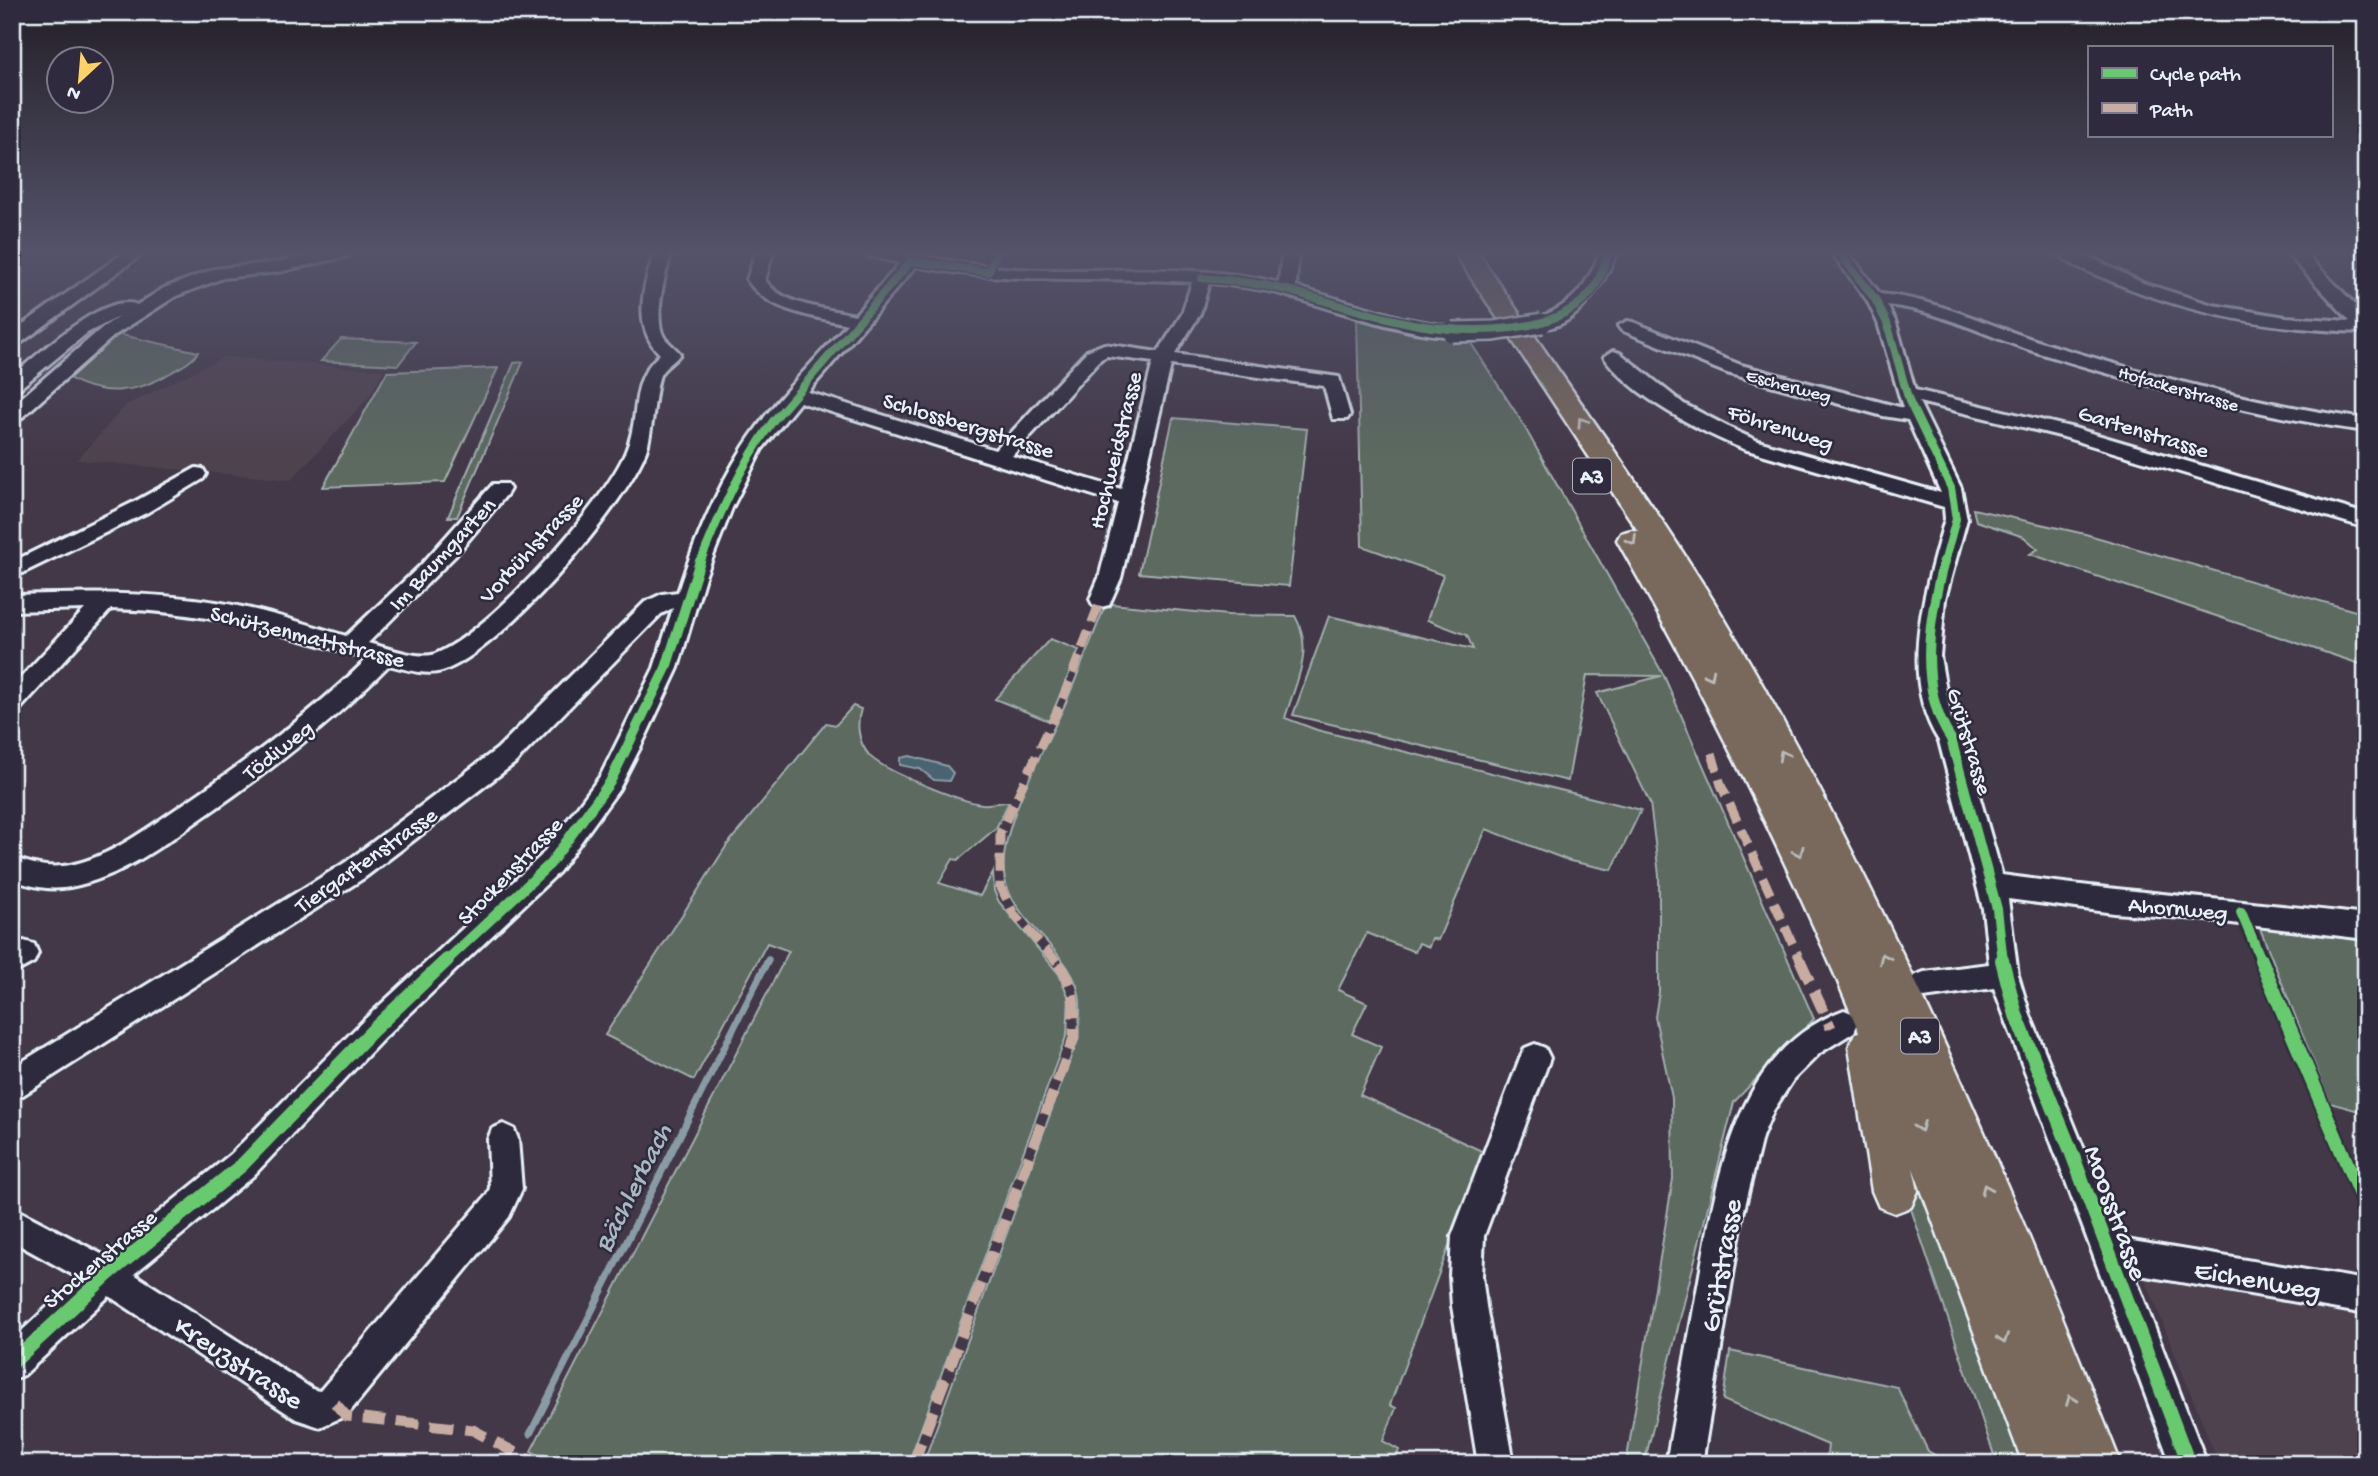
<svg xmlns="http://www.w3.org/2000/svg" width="2378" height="1476" viewBox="0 0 2378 1476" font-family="'Gochi Hand',sans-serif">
<rect width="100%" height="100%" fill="#423848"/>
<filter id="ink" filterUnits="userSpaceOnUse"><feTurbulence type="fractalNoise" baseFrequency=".0143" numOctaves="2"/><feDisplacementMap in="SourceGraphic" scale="14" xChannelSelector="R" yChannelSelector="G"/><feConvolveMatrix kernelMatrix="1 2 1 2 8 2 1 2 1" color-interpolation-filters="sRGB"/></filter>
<g filter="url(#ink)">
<path fill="#504250" d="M 224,357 L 384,370 L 369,397 L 291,480 L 77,460 L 126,405 Z
M 2142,1271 L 2366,1313 L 2366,1464 L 2219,1464 Z"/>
<path fill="#5b6a61" stroke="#a2aeac" stroke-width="2" d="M 1357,320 L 1412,334 L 1469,340 L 1520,419 L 1664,676 L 1814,1019 L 1734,1102 L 1644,1464 L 1626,1464 L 1673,1179 L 1672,1098 L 1655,1017 L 1659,992 L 1659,875 L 1650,803 L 1597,693 L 1661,676 L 1587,675 L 1568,781 L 1293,715 L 1329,616 L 1473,649 L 1467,635 L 1427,620 L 1443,575 L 1362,546 Z
M 113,333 L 198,352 C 192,362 182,366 172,372 C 139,393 102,398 67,377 Z
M 341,339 L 416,342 L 398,365 L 321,361 Z
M 523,362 L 457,517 L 448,517 L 514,363 Z
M 498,368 L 445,482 L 323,487 L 387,372 Z
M 1173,418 L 1307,429 L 1289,586 L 1139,573 Z
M 1973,509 L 2085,534 L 2366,614 L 2366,666 L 2030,554 L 2038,549 L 2024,537 L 1976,521 Z
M 1111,604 L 1228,615 L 1295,616 C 1315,651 1295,683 1285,718 L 1317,730 L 1641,810 L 1612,870 L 1570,861 L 1486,829 L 1438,940 L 1432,938 L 1429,947 L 1419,943 L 1415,952 L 1367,933 L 1338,990 L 1367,1003 L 1352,1034 L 1381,1047 L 1360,1095 L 1484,1152 L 1390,1405 L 1396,1408 L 1383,1441 L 1399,1450 L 1394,1464 L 923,1464 L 1077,1040 C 1078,1027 1081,1015 1080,1002 C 1078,956 1020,929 1006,884 C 991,837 1048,744 1067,700 C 1080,669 1092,638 1105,606 Z
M 1050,639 L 1079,650 L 1049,721 L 995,699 Z
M 853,706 L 861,709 C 856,724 858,742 869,755 C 881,770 962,802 982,804 C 991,805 1000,802 1009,802 L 996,828 L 958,860 L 953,859 L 939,883 L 980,896 L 993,872 L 994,891 L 999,902 L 1059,974 L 1069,998 L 1067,1034 L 908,1464 L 555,1464 L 531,1451 L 789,951 L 767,943 L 694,1080 L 605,1035 L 727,845 L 826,723 L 836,725 Z
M 2257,921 L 2354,931 L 2366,948 L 2366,1113 L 2330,1103 Z
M 1900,1138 L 1944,1240 L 2022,1464 L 1997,1464 L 1909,1203 Z
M 1730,1351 L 1897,1387 L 1928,1451 L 1950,1464 L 1826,1464 L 1828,1445 L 1723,1400 Z"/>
<path fill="#496370" stroke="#899ca6" stroke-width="2" d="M 910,756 L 947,766 L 953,773 L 949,781 L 934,780 L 920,769 L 900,765 L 900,758 Z"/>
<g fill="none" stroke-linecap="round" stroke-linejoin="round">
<path stroke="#899ca6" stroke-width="5" d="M 767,962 L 769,959"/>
<path stroke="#899ca6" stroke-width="7" d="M 530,1434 L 768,960"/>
<defs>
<path id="minor" d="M 125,252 L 145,252 L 18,345 L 12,346 L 12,332 Z
M 319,252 L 350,252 L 348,256 L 278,272 L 223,278 L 176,296 L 115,335 L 19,420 L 12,422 L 12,406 L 103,327 L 120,316 L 87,333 L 19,389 L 12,391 L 12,376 C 37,356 104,291 137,305 L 164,288 L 214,269 L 278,262 Z
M 655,252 L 672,252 C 665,272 653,319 664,337 C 669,344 676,348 680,354 C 675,361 666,366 661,373 C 655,382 653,433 646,451 C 624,508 500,653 442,671 C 426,676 404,669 389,665 C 332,723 269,772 202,818 C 162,846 119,878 70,887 C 50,891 31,886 12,880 L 12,857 C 31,864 49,869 70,865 C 107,858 142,832 173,811 C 241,765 308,717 367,659 C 276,632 207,611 111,609 L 20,709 L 12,712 L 12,687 L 85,609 L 12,611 L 12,595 C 80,593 149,591 216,602 C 260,609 303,623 346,636 L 421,565 L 493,484 L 507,484 L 510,489 L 507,494 L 455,556 L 368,643 C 384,647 420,660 435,654 C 488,634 605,503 626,451 C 642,414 627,383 660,354 C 632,327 643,285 655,252 Z
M 756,252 L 773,252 L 765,280 C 782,306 827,308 855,315 L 900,263 L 870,256 L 868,252 C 918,252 966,266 1017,269 C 1103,273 1194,262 1279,283 L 1282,252 L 1298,252 L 1296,287 L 1402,318 L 1458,328 L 1461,332 C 1446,350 1302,299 1274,292 C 1252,288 1231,285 1209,283 L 1200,314 L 1175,354 L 1339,377 L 1350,415 L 1347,419 L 1333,419 L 1324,386 L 1171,365 L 1121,578 L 1109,605 L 1101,607 L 1093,605 L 1090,599 L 1099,578 L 1118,503 L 800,402 L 762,449 L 732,508 L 705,577 L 678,668 L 646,736 L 619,789 L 559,872 L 383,1039 L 253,1176 L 134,1274 L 314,1390 L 320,1391 L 487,1195 L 490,1188 L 488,1139 L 492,1129 L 503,1124 L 514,1129 L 518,1139 L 522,1189 L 509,1217 L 347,1415 L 320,1427 L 296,1419 L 109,1296 L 24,1375 L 12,1380 L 12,1340 L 79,1278 L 12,1241 L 12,1207 L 105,1256 L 231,1154 L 363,1021 L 541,856 L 601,775 L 654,668 L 673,608 L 661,614 L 515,763 L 364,878 L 23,1095 L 12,1099 L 12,1068 L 346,862 L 497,749 L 645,602 L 662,594 L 678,592 C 694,542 716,490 744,446 C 773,401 812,364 847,324 C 811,316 769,312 747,280 ZM 916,266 C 1007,285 1099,276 1192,282 L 1182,314 L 1158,352 L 1104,344 L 1087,351 L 995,450 L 808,392 ZM 1107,356 L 1153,362 L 1121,489 L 1012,456 L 1101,359 Z
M 1600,252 L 1617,252 C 1606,280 1573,336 1536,327 L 1533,323 C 1539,316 1549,314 1557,309 C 1580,296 1591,276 1600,252 Z
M 1831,252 L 1848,252 L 1880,294 C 1937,299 1990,326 2044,343 C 2150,375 2256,404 2366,419 L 2366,431 C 2254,416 2147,386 2039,353 C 1990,338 1939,310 1887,305 L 1896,323 L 1915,390 L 2074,428 L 2366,514 L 2366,528 L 2060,436 L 1919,402 L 1961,488 L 1967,519 L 1945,599 L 1940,656 L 1951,719 L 1963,739 L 2002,875 C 2123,892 2244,901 2366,915 L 2366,939 L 2198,919 L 2114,913 L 2008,899 L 2018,975 L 2030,1015 L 2120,1239 L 2366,1280 L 2366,1314 L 2134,1274 L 2207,1464 L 2171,1464 L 1994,988 L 1924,998 L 1914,994 L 1910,985 L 1914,976 L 1924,972 L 1989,964 L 1983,909 L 1939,741 C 1897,676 1926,587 1945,519 L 1944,507 L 1744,449 C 1699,431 1633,397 1604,357 L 1613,351 L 1620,353 L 1684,404 L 1738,432 L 1758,441 L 1941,493 L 1908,420 L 1883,416 L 1727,373 L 1621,330 L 1618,326 L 1627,321 L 1633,322 L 1741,365 L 1903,408 L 1878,323 L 1867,300 Z
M 2057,252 L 2079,252 L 2143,283 L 2213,305 L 2286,317 L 2350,321 L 2286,252 L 2304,252 L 2366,316 L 2366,332 C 2274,330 2188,315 2104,278 C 2089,272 2067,264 2057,252 Z
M 196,468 L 203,469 L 206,474 L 203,479 L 148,512 L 12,578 L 12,562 L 134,502 Z
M 24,941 L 34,944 L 38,953 L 34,962 L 12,974 L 12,946 Z
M 1844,1010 L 1854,1014 L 1858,1023 L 1854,1032 L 1820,1053 L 1793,1080 L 1773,1111 L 1762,1137 L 1743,1214 L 1702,1464 L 1666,1464 C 1676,1406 1687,1349 1697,1291 C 1716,1188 1731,1052 1844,1010 Z
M 1535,1044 L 1545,1048 L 1550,1058 L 1484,1236 L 1482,1276 L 1486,1306 L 1514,1464 L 1478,1464 L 1452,1306 L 1450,1276 L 1452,1236 L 1520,1058 L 1525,1048 Z"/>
<path id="highway" d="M 1454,252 L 1478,252 C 1559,376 1649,493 1725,620 C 1884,888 2007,1174 2121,1464 L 2023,1464 L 1913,1168 L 1918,1191 L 1911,1207 L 1895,1213 L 1879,1207 L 1872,1191 L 1849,1047 L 1855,1033 L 1859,1032 C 1789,862 1707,699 1617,540 L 1621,533 L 1632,530 L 1638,531 Z"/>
</defs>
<use href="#minor" stroke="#e8f1f8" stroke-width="6"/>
<use href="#highway" stroke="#e8f1f8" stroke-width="5"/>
<use href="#minor" fill="#2f2a3d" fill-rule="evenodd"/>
<use href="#highway" fill="#78695c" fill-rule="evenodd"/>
<defs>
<path id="minor-bridge" d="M 1452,332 L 1494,331 L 1542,323"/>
</defs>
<use href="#minor-bridge" stroke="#e8f1f8" stroke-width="24" stroke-linecap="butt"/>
<use href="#minor-bridge" stroke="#2f2a3d" stroke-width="19"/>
<path stroke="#c7aca2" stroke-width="9" stroke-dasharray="18 9" stroke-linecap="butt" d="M 1712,753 L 1721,785 L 1801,962
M 1057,962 L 1015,916 L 1000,886 L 1000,833 L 1060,705 L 1101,599"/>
<path stroke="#c7aca2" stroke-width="11" stroke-dasharray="23 11" stroke-linecap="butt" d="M 1800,960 L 1831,1028
M 335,1403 L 346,1416 L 473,1430 L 536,1464
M 913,1464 L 1074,1038 C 1074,1008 1077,984 1055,960"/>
<defs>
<path id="cycleway-far2" d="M 1839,252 L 1875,299 L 1887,323 L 1909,401 L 1951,488 L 1956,519 L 1944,563
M 1202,278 C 1230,280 1259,283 1287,290 C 1364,311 1429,338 1511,328 C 1540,325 1573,315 1592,291 C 1600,280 1605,265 1609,252
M 700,563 C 720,513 741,465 773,421 L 911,261 L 988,272 L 997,252"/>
<path id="cycleway-far1" d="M 1944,561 C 1929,617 1917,688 1951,739 L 1997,909 L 2003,962
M 2241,912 L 2262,962
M 445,962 L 550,864 L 610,782 L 666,668 L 700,561"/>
<path id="cycleway" d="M 2002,960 L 2016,1015 L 2069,1146 L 2189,1464
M 2261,960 L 2366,1209
M 12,1363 L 107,1275 L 242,1165 L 373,1030 L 447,960"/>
</defs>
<use href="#cycleway-far2" stroke="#2f2a3d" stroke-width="11"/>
<use href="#cycleway-far1" stroke="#2f2a3d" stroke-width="15"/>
<use href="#cycleway" stroke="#2f2a3d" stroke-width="18"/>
<use href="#cycleway-far2" stroke="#67ca6e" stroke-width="8"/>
<use href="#cycleway-far1" stroke="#67ca6e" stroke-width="10"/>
<use href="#cycleway" stroke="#67ca6e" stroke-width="14"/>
</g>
<defs><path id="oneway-chevron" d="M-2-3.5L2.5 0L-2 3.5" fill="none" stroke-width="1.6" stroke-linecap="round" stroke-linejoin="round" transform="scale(1.75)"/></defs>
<g stroke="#bbbbba">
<use href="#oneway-chevron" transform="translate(1582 422) rotate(-124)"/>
<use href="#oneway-chevron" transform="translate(1632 540) rotate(59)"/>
<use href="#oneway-chevron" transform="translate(1710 675) rotate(62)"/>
<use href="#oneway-chevron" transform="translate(1783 755) rotate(-118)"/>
<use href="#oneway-chevron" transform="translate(1799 852) rotate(65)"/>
<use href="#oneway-chevron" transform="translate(1884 958) rotate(-115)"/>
<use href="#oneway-chevron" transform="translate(1920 1127) rotate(68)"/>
<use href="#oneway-chevron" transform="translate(1986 1189) rotate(-113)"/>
<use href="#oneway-chevron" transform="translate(2003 1339) rotate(70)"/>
<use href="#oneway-chevron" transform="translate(2071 1400) rotate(-111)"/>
</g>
</g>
<linearGradient id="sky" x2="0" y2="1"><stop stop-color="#241f28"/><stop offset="0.55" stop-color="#54536a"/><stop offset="1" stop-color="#54536a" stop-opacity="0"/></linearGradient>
<rect width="2378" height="459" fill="url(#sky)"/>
<g text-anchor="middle" stroke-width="5" stroke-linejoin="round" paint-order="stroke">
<g font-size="19" fill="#e8f1f8" stroke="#2f2a3d">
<text transform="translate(1789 384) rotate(15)" y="7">Escherweg</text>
<text transform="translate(2179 387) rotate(16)" y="7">Hofackerstrasse</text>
</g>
<g fill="#2f2a3d" stroke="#b0b5c0" stroke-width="2">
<rect x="1573" y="458.5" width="38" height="35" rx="5"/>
<rect x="1901" y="1018.5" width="38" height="35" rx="5"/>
</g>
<g font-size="21" font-weight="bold" fill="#e8f1f8">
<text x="1592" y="483">A3</text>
<text x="1920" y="1043">A3</text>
</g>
<g font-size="23" fill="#e8f1f8" stroke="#2f2a3d">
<text transform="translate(969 424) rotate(17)" y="8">Schlossbergstrasse</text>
<text transform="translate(1781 426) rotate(18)" y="8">Föhrenweg</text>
<text transform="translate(2144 430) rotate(17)" y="8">Gartenstrasse</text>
<text transform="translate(1114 450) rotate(-76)" y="8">Hochweidstrasse</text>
<text transform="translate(530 547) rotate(-47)" y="8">Vorbühlstrasse</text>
<text transform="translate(441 553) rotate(-47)" y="8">Im Baumgarten</text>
<text transform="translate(308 635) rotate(14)" y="8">Schützenmattstrasse</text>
<text transform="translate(1971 741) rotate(73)" y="8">Grütstrasse</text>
<text transform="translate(277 749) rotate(-38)" y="8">Tödiweg</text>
<text transform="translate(365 859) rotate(-35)" y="8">Tiergartenstrasse</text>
<text transform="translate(509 870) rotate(-46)" y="8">Stockenstrasse</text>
<text transform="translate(2178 907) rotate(5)" y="8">Ahornweg</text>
<text transform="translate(99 1258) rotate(-40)" y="8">Stockenstrasse</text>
</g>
<g font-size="28" font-style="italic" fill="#a8b8c2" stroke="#2f2a3d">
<text transform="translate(631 1187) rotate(-63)" y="10">Bächlerbach</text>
</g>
<g font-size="28" fill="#e8f1f8" stroke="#2f2a3d">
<text transform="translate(2118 1212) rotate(70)" y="10">Moosstrasse</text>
<text transform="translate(1719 1265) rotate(-80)" y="10">Grütstrasse</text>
<text transform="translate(2258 1278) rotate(10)" y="10">Eichenweg</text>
<text transform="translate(240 1361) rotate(33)" y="10">Kreuzstrasse</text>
</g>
</g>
<rect width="2378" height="1476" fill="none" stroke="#2f2a3d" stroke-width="42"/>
<rect x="21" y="21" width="2336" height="1434" fill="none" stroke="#e8f1f8" stroke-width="2.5" filter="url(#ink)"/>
<rect x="2088" y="46" width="245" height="91" fill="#2f2a3d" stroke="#797a88" stroke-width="2"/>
<rect x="2102" y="68" width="35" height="10" fill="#67ca6e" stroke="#797a88" stroke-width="2"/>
<text x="2150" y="80" font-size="21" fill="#e8f1f8">Cycle path</text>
<rect x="2102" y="103" width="35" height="10" fill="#c7aca2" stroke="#797a88" stroke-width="2"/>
<text x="2150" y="116" font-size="21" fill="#e8f1f8">Path</text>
<g transform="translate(80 80) rotate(206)"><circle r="33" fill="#2f2a3d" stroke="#797a88" stroke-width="2"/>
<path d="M0-5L12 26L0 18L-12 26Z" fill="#ffd166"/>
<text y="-10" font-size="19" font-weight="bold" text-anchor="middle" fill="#e8f1f8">N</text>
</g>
</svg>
